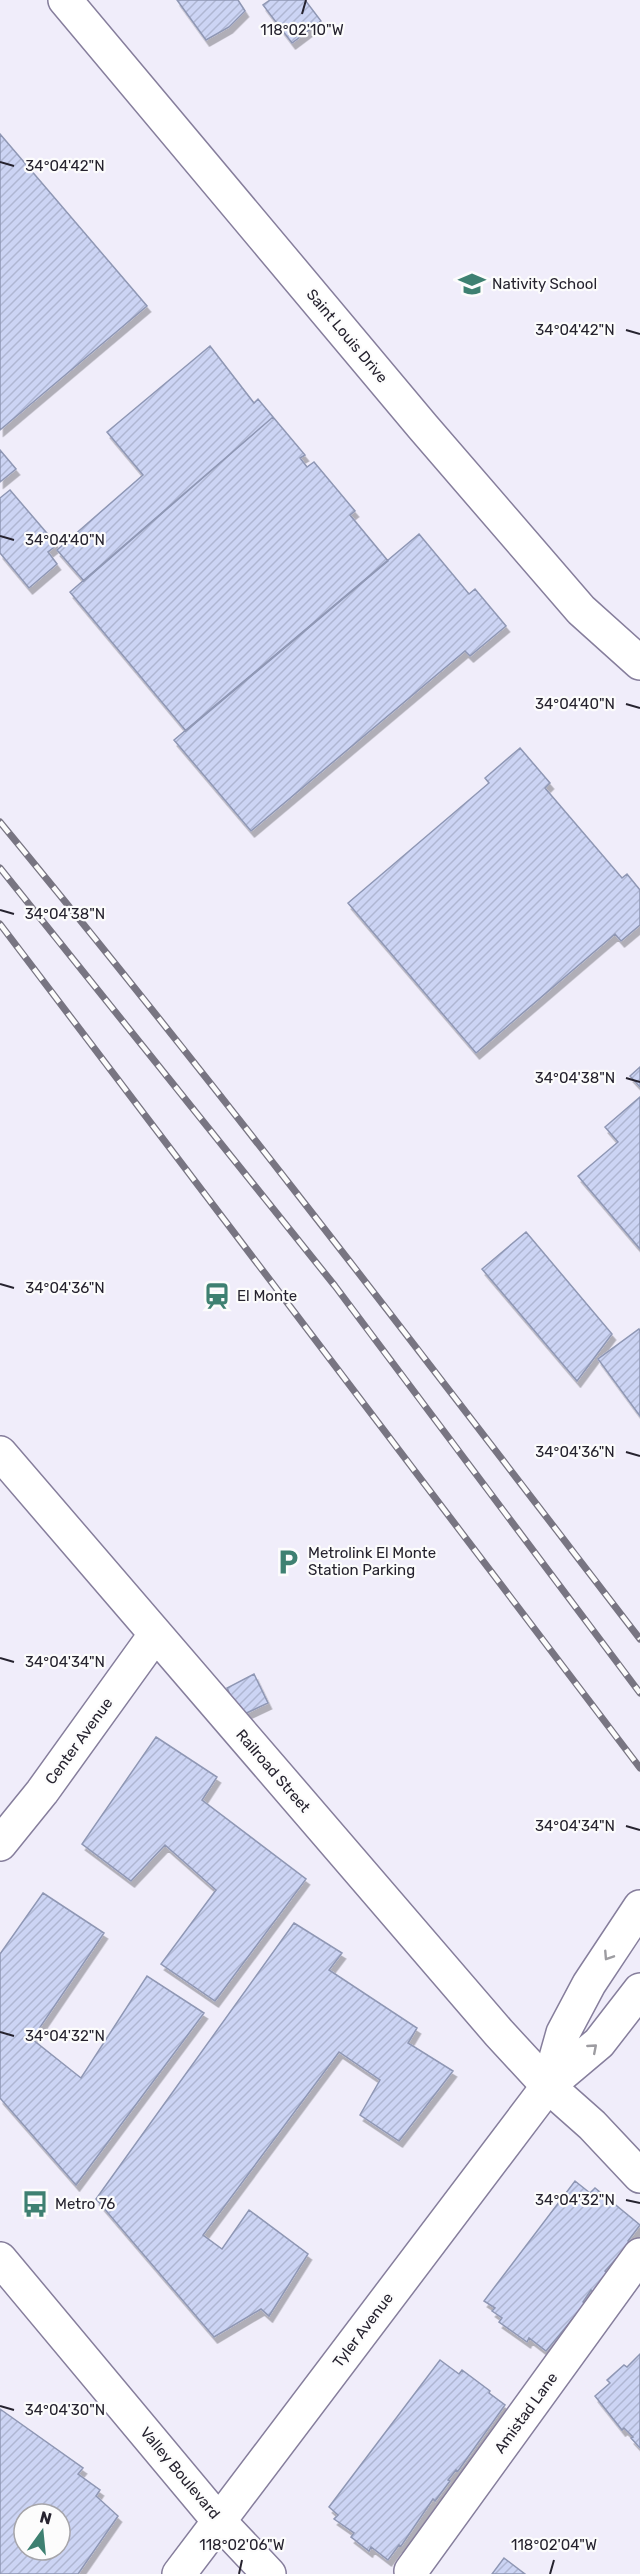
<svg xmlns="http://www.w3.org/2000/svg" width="640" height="2574" viewBox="0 0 640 2574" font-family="Rubik,sans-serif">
<defs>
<pattern id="building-hatch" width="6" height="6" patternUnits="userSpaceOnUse" patternTransform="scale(1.5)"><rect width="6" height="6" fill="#ccd4f4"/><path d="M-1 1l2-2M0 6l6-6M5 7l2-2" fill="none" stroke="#afb6d2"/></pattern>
<filter id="shadow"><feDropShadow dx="3.5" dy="6" stdDeviation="0" flood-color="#0004"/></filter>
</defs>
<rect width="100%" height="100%" fill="#f0edfa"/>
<path fill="url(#building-hatch)" stroke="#8f97b4" stroke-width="1.5" fill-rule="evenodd" filter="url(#shadow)" d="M 177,0 L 238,0 L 245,11 L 229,27 L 206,40 Z
M 270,0 L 305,0 L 321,21 L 292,43 L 263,5 Z
M 0,134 L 147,306 L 0,430 Z
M 210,346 L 254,403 L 258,399 L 273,417 L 84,581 L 57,550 L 143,475 L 107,432 Z
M 273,417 L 305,455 L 300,458 L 307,467 L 314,462 L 355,511 L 350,515 L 388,561 L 186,731 L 70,592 Z
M 0,450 L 16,469 L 0,482 Z
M 10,490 L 57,545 L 48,552 L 57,564 L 29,588 L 0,553 L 0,498 Z
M 419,534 L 469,594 L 475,589 L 506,626 L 470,656 L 465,651 L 251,831 L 174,740 Z
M 520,748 L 550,783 L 545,788 L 622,878 L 627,874 L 640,890 L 640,925 L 621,941 L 615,934 L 476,1053 L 348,903 L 489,783 L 485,778 Z
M 640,1067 L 640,1087 L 630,1076 Z
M 640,1097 L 640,1249 L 578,1176 L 618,1142 L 605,1127 Z
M 526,1232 L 612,1334 L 577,1381 L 482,1269 Z
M 639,1329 L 640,1331 L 640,1416 L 598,1359 Z
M 254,1674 L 268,1703 L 240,1716 L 227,1688 Z
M 156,1737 L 217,1777 L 202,1800 L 306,1879 L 215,2001 L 161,1964 L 216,1890 L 165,1845 L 131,1881 L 82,1844 Z
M 43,1893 L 104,1933 L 32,2039 L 81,2078 L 147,1976 L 204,2013 L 76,2185 L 0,2098 L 0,1954 Z
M 294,1923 L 342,1953 L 329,1970 L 417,2028 L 408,2043 L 453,2071 L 399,2141 L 360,2115 L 380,2080 L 339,2052 L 203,2235 L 222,2249 L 249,2210 L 308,2254 L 269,2316 L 261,2309 L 214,2337 L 96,2199 Z
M 575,2181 L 590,2193 L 595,2188 L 640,2225 L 628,2241 L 630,2243 L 605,2271 L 608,2273 L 593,2292 L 591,2290 L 583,2302 L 585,2304 L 546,2351 L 529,2338 L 527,2342 L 499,2322 L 502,2318 L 492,2311 L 495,2308 L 484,2301 Z
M 640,2354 L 640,2448 L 631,2438 L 633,2437 L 624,2428 L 622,2430 L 595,2396 L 610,2383 L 607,2380 L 624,2365 L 627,2367 Z
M 440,2360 L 459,2374 L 462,2370 L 490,2391 L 489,2393 L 505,2405 L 458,2471 L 456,2470 L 448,2480 L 450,2481 L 435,2501 L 433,2499 L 401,2546 L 399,2545 L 388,2560 L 371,2547 L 369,2551 L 351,2537 L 354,2533 L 334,2519 L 338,2515 L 329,2507 Z
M 0,2409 L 83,2468 L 78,2474 L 100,2490 L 96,2496 L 118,2516 L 78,2574 L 0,2574 ZM 24,2514 L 60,2514 L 60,2550 L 24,2550 Z
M 504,2558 L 525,2574 L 492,2574 Z"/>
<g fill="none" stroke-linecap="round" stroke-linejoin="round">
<defs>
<path id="minor" d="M 65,0 L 423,427 L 581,610 L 640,663
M 0,1453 L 499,2033 L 548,2086 L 592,2125 L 640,2176
M 0,1844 L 42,1792 L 155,1635
M 411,2571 L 640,2255"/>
<path id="major" d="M 548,2086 L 563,2033 L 589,1984 L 640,1907
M 0,2259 L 218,2520 L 269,2574
M 179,2574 L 548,2086 L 599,2043 L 640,1990"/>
</defs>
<use href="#minor" stroke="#867e9c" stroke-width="36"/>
<use href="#major" stroke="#867e9c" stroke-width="36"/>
<use href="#minor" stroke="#fff" stroke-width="33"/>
<use href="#major" stroke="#fff" stroke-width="33"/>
<defs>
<path id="rail" d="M 0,822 C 220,1089 429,1364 640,1639
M 0,868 L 335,1286 L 640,1693
M 0,924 L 640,1768"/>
</defs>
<use href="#rail" stroke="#787582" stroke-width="7"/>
<use href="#rail" stroke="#fcfcfc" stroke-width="4.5" stroke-dasharray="14" stroke-linecap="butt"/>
</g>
<defs><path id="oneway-chevron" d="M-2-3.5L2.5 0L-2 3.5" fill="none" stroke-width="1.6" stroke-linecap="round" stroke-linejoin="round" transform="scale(1.5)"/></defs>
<g stroke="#9d9ca1">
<use href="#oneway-chevron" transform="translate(608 1956) rotate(123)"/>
<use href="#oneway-chevron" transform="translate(593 2048) rotate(-41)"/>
</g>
<path fill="none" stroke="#26232f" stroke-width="2" d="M 302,14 L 306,0M 0,162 L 14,166M 626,330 L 640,334M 0,536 L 14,540M 626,704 L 640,708M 0,910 L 14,914M 626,1078 L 640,1082M 0,1284 L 14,1288M 626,1452 L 640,1456M 0,1658 L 14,1662M 626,1826 L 640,1830M 0,2032 L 14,2036M 626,2200 L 640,2203M 0,2406 L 14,2410M 239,2574 L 242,2560M 550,2574 L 554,2560"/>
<defs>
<symbol id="school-bare" viewBox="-9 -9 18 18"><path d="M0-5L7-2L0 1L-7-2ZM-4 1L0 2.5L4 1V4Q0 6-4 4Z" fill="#3e8071" stroke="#fcfcfc" stroke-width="2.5" paint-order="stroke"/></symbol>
<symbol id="station-bare" viewBox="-9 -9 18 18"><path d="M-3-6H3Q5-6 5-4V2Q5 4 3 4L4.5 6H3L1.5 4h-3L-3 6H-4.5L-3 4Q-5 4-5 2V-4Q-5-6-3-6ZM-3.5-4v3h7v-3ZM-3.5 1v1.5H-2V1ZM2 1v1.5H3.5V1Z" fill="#3e8071" stroke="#fcfcfc" stroke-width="2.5" paint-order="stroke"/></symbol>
<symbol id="parking-bare" viewBox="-9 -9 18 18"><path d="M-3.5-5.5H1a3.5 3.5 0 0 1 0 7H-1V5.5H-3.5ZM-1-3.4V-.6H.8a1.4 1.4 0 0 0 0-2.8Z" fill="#3e8071" stroke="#fcfcfc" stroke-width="2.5" paint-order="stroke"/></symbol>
<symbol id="bus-bare" viewBox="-9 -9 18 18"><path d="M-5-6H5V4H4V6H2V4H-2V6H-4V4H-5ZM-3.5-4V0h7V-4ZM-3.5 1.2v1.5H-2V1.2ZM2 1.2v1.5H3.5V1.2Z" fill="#3e8071" stroke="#fcfcfc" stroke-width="2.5" paint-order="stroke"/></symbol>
</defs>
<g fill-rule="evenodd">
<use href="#school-bare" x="453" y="265" width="38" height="38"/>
<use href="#station-bare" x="198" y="1277" width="38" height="38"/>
<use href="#parking-bare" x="269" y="1543" width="38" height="38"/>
<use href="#bus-bare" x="16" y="2185" width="38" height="38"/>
</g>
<g text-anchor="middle" stroke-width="4.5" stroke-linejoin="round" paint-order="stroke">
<g font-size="15" fill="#26232f" stroke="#fcfcfc" text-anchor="start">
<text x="492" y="289">Nativity School</text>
<text x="237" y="1301">El Monte</text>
<text x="308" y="1558">Metrolink El Monte<tspan x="308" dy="17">Station Parking</tspan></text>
<text x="55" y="2209">Metro 76</text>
</g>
<g font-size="15" fill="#26232f" stroke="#fcfcfc">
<text transform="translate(347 336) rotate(50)" y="5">Saint Louis Drive</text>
<text transform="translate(79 1741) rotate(-54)" y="5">Center Avenue</text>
<text transform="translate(273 1771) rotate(49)" y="5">Railroad Street</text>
<text transform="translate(363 2330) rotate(-53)" y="5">Tyler Avenue</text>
<text transform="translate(526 2413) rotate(-54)" y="5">Amistad Lane</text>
<text transform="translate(180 2473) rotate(50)" y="5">Valley Boulevard</text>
</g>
</g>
<g font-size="15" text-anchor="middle" fill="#26232f" stroke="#fcfcfc" stroke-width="4.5" stroke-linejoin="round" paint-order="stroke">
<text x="302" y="35">118°02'10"W</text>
<text x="65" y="171">34°04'42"N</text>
<text x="575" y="335">34°04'42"N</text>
<text x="65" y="545">34°04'40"N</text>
<text x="575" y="709">34°04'40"N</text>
<text x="65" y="919">34°04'38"N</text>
<text x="575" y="1083">34°04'38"N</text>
<text x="65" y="1293">34°04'36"N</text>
<text x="575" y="1457">34°04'36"N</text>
<text x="65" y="1667">34°04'34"N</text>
<text x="575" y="1831">34°04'34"N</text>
<text x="65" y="2041">34°04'32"N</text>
<text x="575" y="2205">34°04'32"N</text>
<text x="65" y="2415">34°04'30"N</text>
<text x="242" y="2550">118°02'06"W</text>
<text x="554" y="2550">118°02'04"W</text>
</g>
<g transform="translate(42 2532) rotate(15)"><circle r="28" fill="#fcfcfc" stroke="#a6a5aa" stroke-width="1.5"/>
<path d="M0-4.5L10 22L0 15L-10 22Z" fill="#3e8071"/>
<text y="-9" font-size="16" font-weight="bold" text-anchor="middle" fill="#26232f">N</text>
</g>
</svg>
